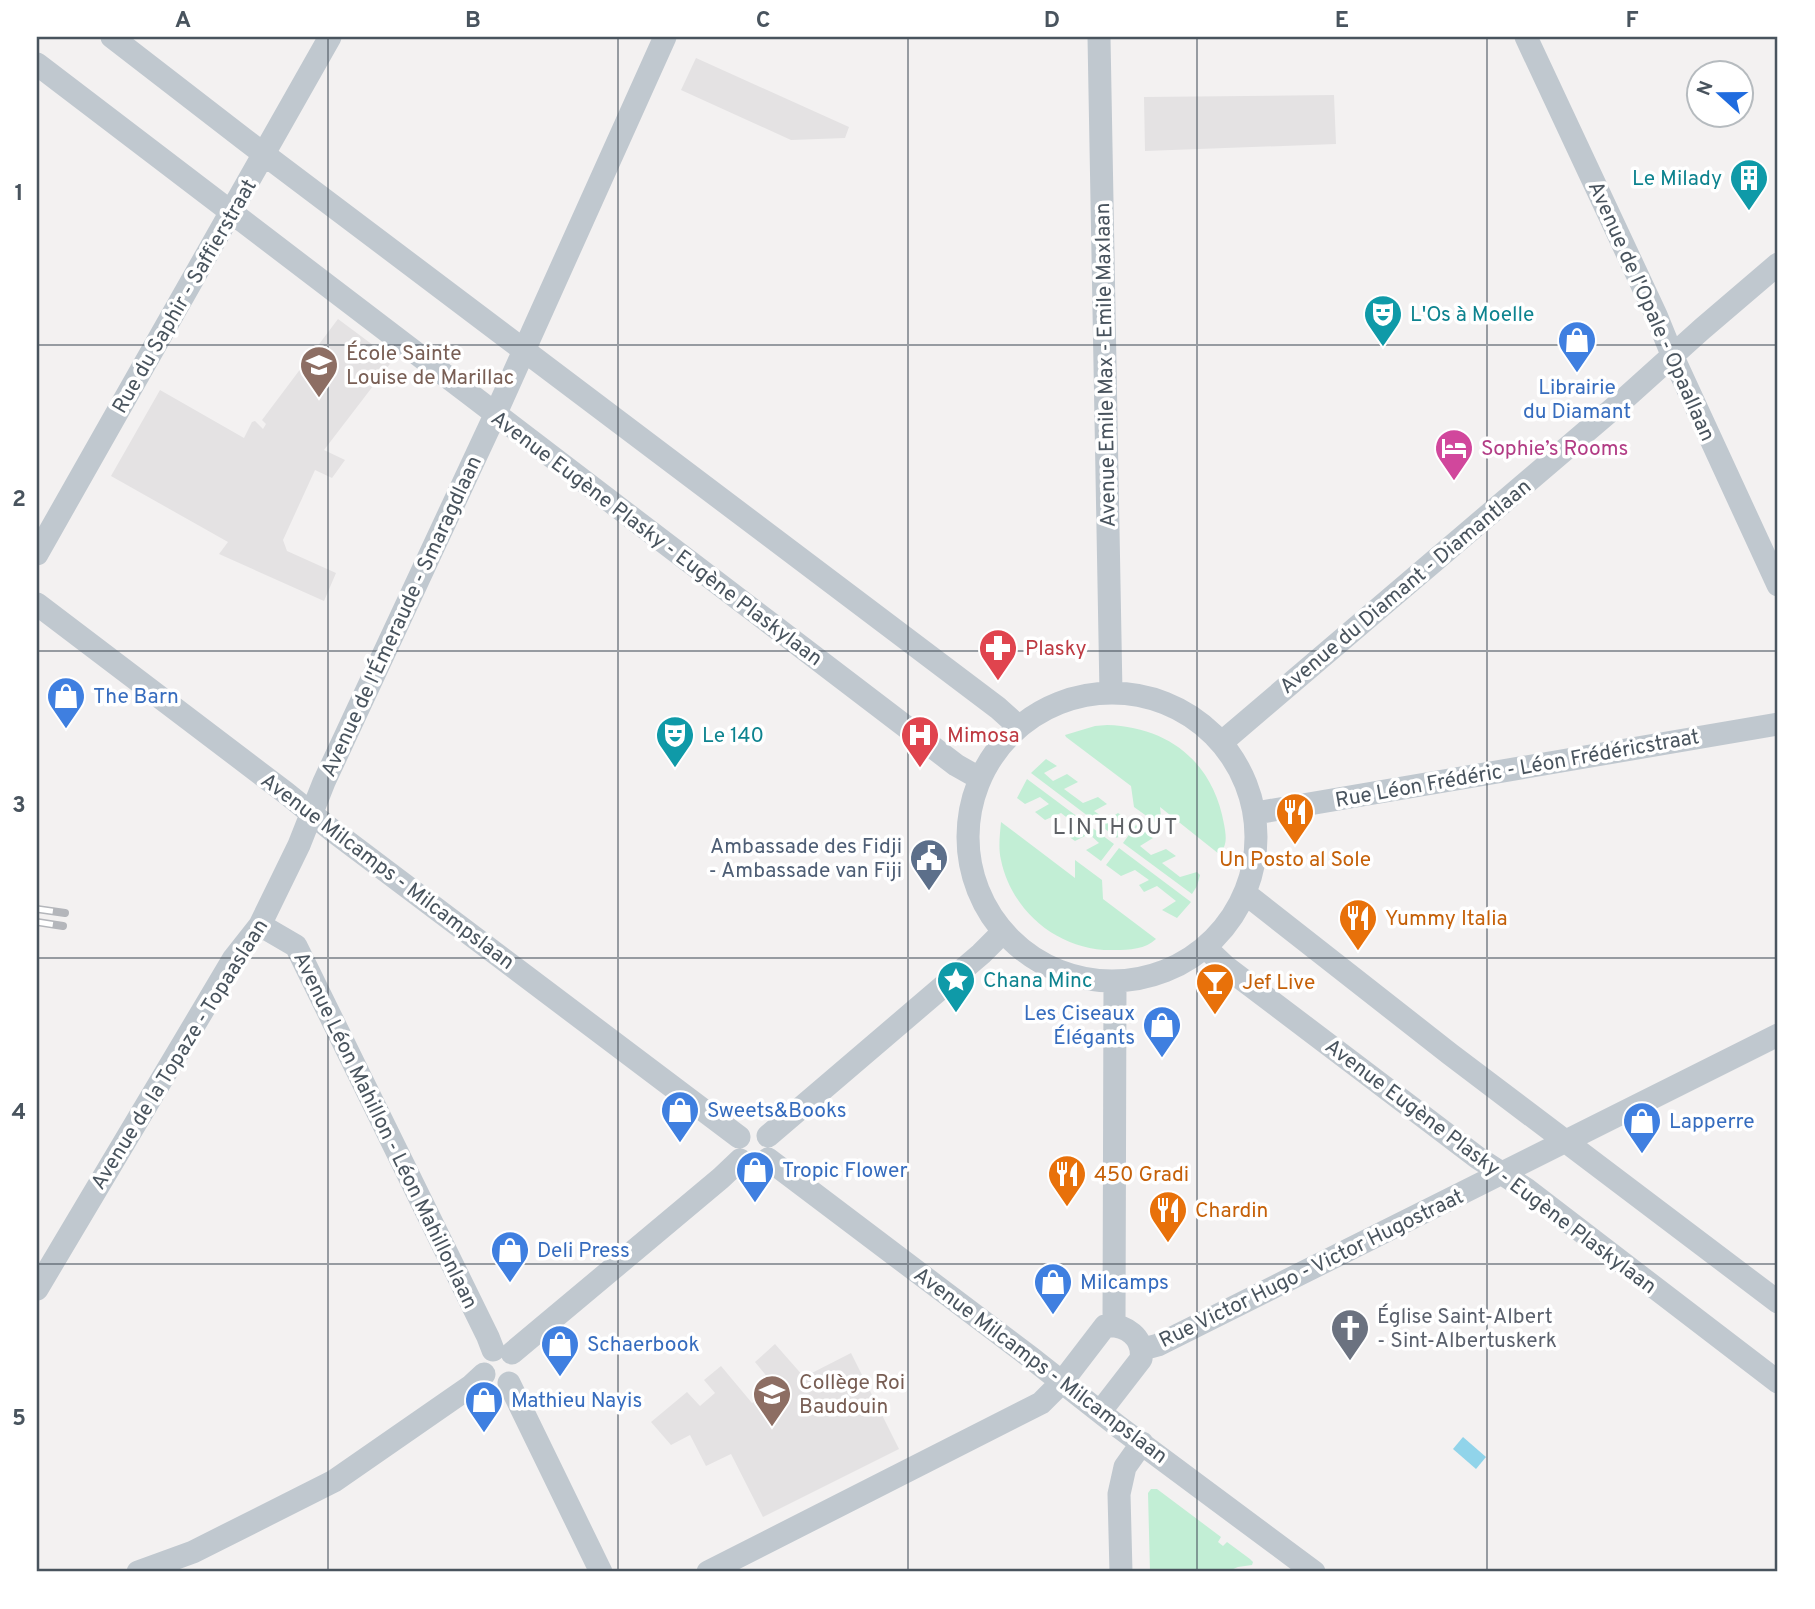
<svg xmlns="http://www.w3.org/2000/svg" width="1815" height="1609" viewBox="0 0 1815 1609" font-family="Overpass,sans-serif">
<rect width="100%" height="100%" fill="#f3f1f1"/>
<path fill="#e4e2e3" d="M 696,58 L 849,127 L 845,138 L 791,140 L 681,90 Z
M 1334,95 L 1336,144 L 1145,151 L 1144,97 Z
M 338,319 L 393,360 L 324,450 L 345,460 L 332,478 L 315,470 L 283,540 L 287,551 L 336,573 L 324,601 L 219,554 L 228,542 L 111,476 L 160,390 L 244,438 L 252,422 L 255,421 L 263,429 L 266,424 L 262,420 Z
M 775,1344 L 804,1377 L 851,1353 L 899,1449 L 763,1517 L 731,1454 L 706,1466 L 690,1435 L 671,1445 L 651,1422 L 687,1392 L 700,1406 L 715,1393 L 704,1380 L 721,1366 L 752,1403 L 778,1390 L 755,1362 Z"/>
<path fill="#c2eed5" d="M 1107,725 C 1169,727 1213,762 1224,824 C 1226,835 1228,846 1219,854 L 1160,807 L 1162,827 L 1134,807 L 1131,786 L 1066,737 L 1065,735 L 1095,726 Z
M 1046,759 L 1057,766 L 1044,773 L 1053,781 L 1067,774 L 1078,782 L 1064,789 L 1083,803 L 1098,797 L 1107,804 L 1094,811 L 1107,820 L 1118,813 L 1130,821 L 1117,838 L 1031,773 Z
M 1027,779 L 1114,844 L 1101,861 L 1086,850 L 1099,843 L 1089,834 L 1075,841 L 1065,834 L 1079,827 L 1061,813 L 1045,820 L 1035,812 L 1049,804 L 1040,797 L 1025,804 L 1017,798 Z
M 1001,822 L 1075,878 L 1075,860 L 1102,880 L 1103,899 L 1156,939 C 1146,949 1129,950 1115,950 C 1061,952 1012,913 1001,860 C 998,848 1000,834 1001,822 Z
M 1136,825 L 1153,838 L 1140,846 L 1151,855 L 1166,849 L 1176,856 L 1162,863 L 1180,877 L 1197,872 L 1200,875 L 1197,886 L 1192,894 L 1123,843 Z
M 1119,848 L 1191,902 L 1177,918 L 1162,910 L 1176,901 L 1157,886 L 1144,892 L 1139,885 L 1149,880 L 1135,870 L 1121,876 L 1106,865 Z
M 1151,1489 L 1157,1489 L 1221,1537 L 1218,1542 L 1223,1546 L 1227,1542 L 1250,1559 L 1253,1562 L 1252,1565 L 1238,1567 L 1226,1572 L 1150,1572 L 1148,1493 Z"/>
<path fill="#91d4ea" d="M 1463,1437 L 1486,1457 L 1476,1469 L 1453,1449 Z"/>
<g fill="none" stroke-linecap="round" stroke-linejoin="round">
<path stroke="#c0c8cf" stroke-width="23" d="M 112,37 L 244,139 L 998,708 L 1018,726
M 1099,37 L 1111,693
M 1526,37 L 1656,315 L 1673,357 L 1778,585
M 37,64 L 956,765 L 979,778
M 37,554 L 330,37
M 37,604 L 286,793 L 333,831 L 739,1137
M968 837a144 144 0 1 1 288 0a144 144 0 1 1-288 0Z
M 1221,743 L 1622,401 L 1702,329 L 1778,264
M 1256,813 L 1778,724
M 1246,894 L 1450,1054 L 1778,1302
M 260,925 L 296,946 L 488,1337 L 493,1350
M 1206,948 L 1226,967 L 1478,1158 L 1526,1189 L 1778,1382
M 768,1136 L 981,954 L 1003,932
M 768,1159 L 1030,1357 L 1119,1427 L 1314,1572
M 37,1289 L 234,958 L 260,925 L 299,845 L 324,782 L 495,415 L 665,37
M 1114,1325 L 1115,982
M 1143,1349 L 1158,1345 L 1778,1035
M 512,1353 L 721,1178 L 740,1160
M 509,1383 L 601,1572
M 138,1572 L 193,1552 L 334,1481 L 471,1386 L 484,1374
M 708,1572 L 1041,1403 L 1062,1382 L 1105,1326 C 1126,1324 1144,1337 1141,1359 L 1100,1412
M 1121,1572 L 1119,1494 L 1125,1467 L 1142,1443"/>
<defs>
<path id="rail" d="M 37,909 L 65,913
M 37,922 L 63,926"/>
</defs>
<use href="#rail" stroke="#b4b6bb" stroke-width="8"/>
<use href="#rail" stroke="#fff" stroke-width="5" stroke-dasharray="16" stroke-linecap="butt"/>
</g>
<path fill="none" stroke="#49545e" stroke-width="2" stroke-opacity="0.55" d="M 328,37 L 328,1572M 618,37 L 618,1572M 908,37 L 908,1572M 1197,37 L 1197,1572M 1487,37 L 1487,1572M 37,345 L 1778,345M 37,651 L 1778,651M 37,958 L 1778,958M 37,1264 L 1778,1264"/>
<defs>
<symbol id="building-pin" viewBox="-11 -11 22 30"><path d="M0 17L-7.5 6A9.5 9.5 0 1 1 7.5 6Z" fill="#0f9aa8" stroke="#fff"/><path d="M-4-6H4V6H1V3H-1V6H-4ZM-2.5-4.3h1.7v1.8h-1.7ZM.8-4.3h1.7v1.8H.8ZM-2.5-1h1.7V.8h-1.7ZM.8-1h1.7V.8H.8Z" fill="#fff"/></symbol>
<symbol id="theatre-pin" viewBox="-11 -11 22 30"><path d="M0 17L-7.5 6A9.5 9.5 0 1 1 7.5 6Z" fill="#0f9aa8" stroke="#fff"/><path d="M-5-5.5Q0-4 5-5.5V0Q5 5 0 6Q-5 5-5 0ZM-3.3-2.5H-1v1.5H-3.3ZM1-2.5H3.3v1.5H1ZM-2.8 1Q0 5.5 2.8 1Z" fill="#fff"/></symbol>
<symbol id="shop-pin" viewBox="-11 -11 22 30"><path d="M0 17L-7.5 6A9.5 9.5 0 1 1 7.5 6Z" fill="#3f7fe0" stroke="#fff"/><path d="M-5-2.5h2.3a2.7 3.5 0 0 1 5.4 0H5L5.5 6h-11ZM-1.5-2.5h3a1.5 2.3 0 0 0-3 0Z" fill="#fff"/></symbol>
<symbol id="school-pin" viewBox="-11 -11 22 30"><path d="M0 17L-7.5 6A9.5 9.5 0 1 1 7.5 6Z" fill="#8d6e63" stroke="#fff"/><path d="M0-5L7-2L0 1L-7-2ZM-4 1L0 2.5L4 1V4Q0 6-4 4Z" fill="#fff"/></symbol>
<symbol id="hotel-pin" viewBox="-11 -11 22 30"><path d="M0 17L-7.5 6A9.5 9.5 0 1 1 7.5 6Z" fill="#d1479c" stroke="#fff"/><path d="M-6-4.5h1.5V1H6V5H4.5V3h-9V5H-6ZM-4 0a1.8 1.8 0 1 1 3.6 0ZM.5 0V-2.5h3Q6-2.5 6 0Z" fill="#fff"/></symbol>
<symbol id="pharmacy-pin" viewBox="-11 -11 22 30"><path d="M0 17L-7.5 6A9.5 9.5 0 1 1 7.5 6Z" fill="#e0444e" stroke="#fff"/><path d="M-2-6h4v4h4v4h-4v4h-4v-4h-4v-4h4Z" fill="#fff"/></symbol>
<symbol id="hospital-pin" viewBox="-11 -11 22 30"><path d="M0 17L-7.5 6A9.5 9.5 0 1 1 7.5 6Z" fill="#e0444e" stroke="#fff"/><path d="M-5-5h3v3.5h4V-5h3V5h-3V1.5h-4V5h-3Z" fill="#fff"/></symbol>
<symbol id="restaurant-pin" viewBox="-11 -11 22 30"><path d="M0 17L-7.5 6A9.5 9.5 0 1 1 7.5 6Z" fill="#e8710a" stroke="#fff"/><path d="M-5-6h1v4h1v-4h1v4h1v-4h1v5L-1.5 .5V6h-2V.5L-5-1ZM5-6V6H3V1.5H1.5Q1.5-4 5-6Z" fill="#fff"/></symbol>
<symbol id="civic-pin" viewBox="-11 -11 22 30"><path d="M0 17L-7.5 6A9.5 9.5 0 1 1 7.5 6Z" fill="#5c6f8a" stroke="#fff"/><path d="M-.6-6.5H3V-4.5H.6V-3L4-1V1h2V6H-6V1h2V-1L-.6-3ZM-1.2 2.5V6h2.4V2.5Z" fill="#fff"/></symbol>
<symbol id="sight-pin" viewBox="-11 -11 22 30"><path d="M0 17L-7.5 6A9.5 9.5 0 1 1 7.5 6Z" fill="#0f9aa8" stroke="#fff"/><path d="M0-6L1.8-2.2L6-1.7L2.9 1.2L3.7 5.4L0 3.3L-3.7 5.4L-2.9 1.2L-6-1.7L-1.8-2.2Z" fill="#fff"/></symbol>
<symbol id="bar-pin" viewBox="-11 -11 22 30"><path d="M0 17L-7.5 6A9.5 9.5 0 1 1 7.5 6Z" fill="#e8710a" stroke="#fff"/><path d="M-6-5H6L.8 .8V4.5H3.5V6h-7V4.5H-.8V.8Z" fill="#fff"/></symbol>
<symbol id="church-pin" viewBox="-11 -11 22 30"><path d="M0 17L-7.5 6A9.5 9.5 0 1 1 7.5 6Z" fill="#6b7280" stroke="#fff"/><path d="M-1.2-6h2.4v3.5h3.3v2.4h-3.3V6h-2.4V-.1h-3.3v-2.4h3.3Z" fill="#fff"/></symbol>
</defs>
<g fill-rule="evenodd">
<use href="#building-pin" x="1727" y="156" width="44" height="60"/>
<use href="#theatre-pin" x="1361" y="292" width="44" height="60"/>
<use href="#shop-pin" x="1555" y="318" width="44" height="60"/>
<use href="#school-pin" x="297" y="343" width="44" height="60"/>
<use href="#hotel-pin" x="1432" y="426" width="44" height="60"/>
<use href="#pharmacy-pin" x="976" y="626" width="44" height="60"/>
<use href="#shop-pin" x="44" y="674" width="44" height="60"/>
<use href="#theatre-pin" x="653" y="713" width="44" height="60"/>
<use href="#hospital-pin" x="898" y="713" width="44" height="60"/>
<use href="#restaurant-pin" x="1273" y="790" width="44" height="60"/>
<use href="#civic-pin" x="907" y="836" width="44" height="60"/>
<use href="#restaurant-pin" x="1336" y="896" width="44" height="60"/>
<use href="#sight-pin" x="934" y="958" width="44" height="60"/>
<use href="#bar-pin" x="1193" y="960" width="44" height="60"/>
<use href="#shop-pin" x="1140" y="1003" width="44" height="60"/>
<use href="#shop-pin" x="658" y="1088" width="44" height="60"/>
<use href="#shop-pin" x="1620" y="1099" width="44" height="60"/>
<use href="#shop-pin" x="733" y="1148" width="44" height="60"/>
<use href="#restaurant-pin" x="1045" y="1152" width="44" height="60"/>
<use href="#restaurant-pin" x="1146" y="1188" width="44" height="60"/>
<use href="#shop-pin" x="488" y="1228" width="44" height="60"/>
<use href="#shop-pin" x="1031" y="1260" width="44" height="60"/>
<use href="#church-pin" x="1328" y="1306" width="44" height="60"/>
<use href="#shop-pin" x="538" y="1322" width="44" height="60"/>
<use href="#school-pin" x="750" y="1372" width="44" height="60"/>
<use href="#shop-pin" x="462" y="1378" width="44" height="60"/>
</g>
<g text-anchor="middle" stroke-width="7" stroke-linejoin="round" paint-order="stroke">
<g font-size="21" fill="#0d838f" stroke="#fff" text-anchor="start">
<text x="1722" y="185" text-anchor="end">Le Milady</text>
<text x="1410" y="321">L'Os à Moelle</text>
<text x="702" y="742">Le 140</text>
<text x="983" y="987">Chana Minc</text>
</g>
<g font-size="21" fill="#49545e" stroke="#fff">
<text transform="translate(184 296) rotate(-60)" y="7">Rue du Saphir - Saffierstraat</text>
<text transform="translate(1652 311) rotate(66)" y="7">Avenue de l'Opale - Opaallaan</text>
<text transform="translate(1105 365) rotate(-91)" y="7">Avenue Emile Max - Emile Maxlaan</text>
<text transform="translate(657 538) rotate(37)" y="7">Avenue Eugène Plasky - Eugène Plaskylaan</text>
<text transform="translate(1405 586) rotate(-40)" y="7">Avenue du Diamant - Diamantlaan</text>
<text transform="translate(401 616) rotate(-65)" y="7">Avenue de l'Émeraude - Smaragdlaan</text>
<text transform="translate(1517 768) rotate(-10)" y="7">Rue Léon Frédéric - Léon Frédéricstraat</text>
<text transform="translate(388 871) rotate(37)" y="7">Avenue Milcamps - Milcampslaan</text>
<text transform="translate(179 1054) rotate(-58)" y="7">Avenue de la Topaze - Topaaslaan</text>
<text transform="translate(386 1130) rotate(64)" y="7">Avenue Léon Mahillon - Léon Mahillonlaan</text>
<text transform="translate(1491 1166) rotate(37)" y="7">Avenue Eugène Plasky - Eugène Plaskylaan</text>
<text transform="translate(1311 1268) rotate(-26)" y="7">Rue Victor Hugo - Victor Hugostraat</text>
<text transform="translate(1041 1365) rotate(37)" y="7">Avenue Milcamps - Milcampslaan</text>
</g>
<g font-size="21" fill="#785e54" stroke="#fff" text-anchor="start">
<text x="346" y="360">École Sainte<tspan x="346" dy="24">Louise de Marillac</tspan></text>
<text x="799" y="1389">Collège Roi<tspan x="799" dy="24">Baudouin</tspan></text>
</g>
<g font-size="21" fill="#366cbe" stroke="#fff" text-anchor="start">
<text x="1577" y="394" text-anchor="middle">Librairie<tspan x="1577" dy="24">du Diamant</tspan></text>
<text x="93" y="703">The Barn</text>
<text x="1135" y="1020" text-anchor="end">Les Ciseaux<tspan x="1135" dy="24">Élégants</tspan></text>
<text x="707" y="1117">Sweets&amp;Books</text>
<text x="1669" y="1128">Lapperre</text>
<text x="782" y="1177">Tropic Flower</text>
<text x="537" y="1257">Deli Press</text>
<text x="1080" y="1289">Milcamps</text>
<text x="587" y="1351">Schaerbook</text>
<text x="511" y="1407">Mathieu Nayis</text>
</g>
<g font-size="21" fill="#b23c85" stroke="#fff" text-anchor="start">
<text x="1481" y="455">Sophie’s Rooms</text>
</g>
<g font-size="21" fill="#be3a42" stroke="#fff" text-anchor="start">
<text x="1025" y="655">Plasky</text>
<text x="947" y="742">Mimosa</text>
</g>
<g font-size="21" fill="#4e5e75" stroke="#fff" text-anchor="end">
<text x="902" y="853">Ambassade des Fidji<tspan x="902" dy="24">- Ambassade van Fiji</tspan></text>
</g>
<g font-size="21" fill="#c56008" stroke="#fff" text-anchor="start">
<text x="1295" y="866" text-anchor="middle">Un Posto al Sole</text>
<text x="1385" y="925">Yummy Italia</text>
<text x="1242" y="989">Jef Live</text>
<text x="1094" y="1181">450 Gradi</text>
<text x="1195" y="1217">Chardin</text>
</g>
<g font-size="21" fill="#5b616d" stroke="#fff" text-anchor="start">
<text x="1377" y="1323">Église Saint-Albert<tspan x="1377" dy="24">- Sint-Albertuskerk</tspan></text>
</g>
<g font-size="23" letter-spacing="2" fill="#5e6166" stroke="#fff">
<text x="1116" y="834">LINTHOUT</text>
</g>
</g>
<rect width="1815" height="1609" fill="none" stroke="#ffffff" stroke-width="77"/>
<g transform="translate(1720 94) rotate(291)"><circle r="33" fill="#ffffff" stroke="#b6bbbf" stroke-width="2"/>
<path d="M0-5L12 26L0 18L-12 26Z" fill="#206cdf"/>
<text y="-10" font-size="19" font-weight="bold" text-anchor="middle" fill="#49545e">N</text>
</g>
<rect x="38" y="38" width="1738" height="1532" fill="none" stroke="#49545e" stroke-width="2.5"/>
<g font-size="23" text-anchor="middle" font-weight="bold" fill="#49545e">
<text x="183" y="27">A</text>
<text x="473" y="27">B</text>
<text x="763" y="27">C</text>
<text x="1052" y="27">D</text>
<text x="1342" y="27">E</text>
<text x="1632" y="27">F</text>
<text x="19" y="200">1</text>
<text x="19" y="506">2</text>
<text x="19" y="812">3</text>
<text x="19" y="1119">4</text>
<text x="19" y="1425">5</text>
</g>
</svg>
